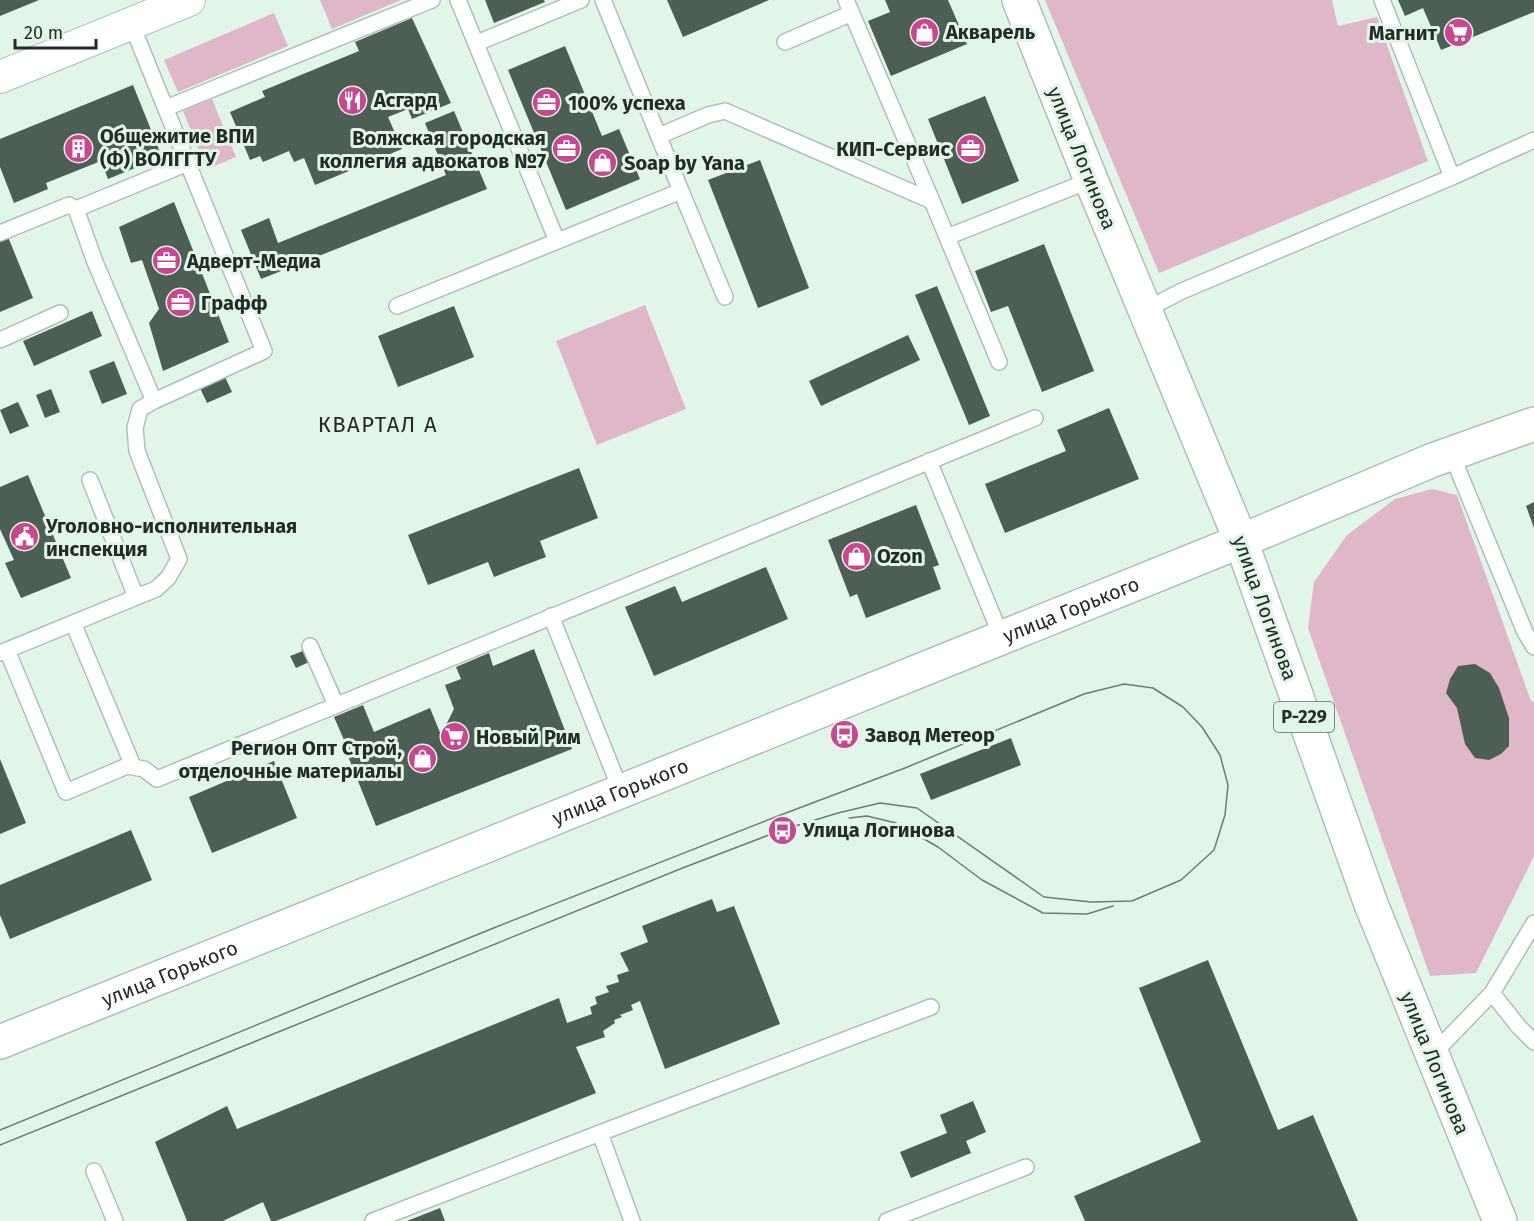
<svg xmlns="http://www.w3.org/2000/svg" width="1534" height="1221" viewBox="0 0 1534 1221" font-family="'Fira Sans',sans-serif">
<rect width="100%" height="100%" fill="#e1f6e9"/>
<path fill="#e0b6c9" d="M 320,0 L 401,0 L 332,29 Z
M 1045,0 L 1332,0 L 1338,26 L 1377,17 L 1428,161 L 1159,273 Z
M 274,13 L 288,46 L 178,92 L 164,60 Z
M 212,99 L 236,157 L 207,169 L 183,111 Z
M 645,305 L 686,409 L 597,445 L 556,341 Z
M 1432,489 L 1457,495 L 1531,701 L 1534,702 L 1534,856 L 1476,973 L 1430,976 L 1308,628 L 1314,582 L 1347,535 L 1395,499 Z"/>
<path fill="#4d5f54" d="M 0,0 L 39,0 L 0,16 Z
M 485,0 L 544,0 L 545,2 L 494,23 Z
M 667,0 L 769,0 L 683,37 Z
M 885,0 L 948,0 L 967,44 L 891,76 L 868,21 L 890,12 Z
M 1398,0 L 1534,0 L 1534,12 L 1441,50 L 1423,8 L 1405,16 Z
M 412,18 L 451,103 L 412,119 L 408,109 L 388,117 L 402,149 L 315,185 L 304,158 L 294,162 L 289,151 L 263,162 L 260,156 L 250,160 L 230,112 L 265,97 L 262,91 L 359,51 L 355,42 Z
M 565,46 L 602,136 L 619,129 L 640,179 L 566,210 L 508,70 Z
M 133,85 L 162,157 L 108,179 L 101,161 L 46,183 L 48,189 L 14,203 L 0,167 L 0,139 Z
M 985,96 L 1019,181 L 962,204 L 928,119 Z
M 454,111 L 487,189 L 261,279 L 241,230 L 269,218 L 278,243 L 446,175 L 425,123 Z
M 760,160 L 809,288 L 758,308 L 708,180 Z
M 174,202 L 229,342 L 163,371 L 149,323 L 159,309 L 142,260 L 131,263 L 119,227 Z
M 8,237 L 33,298 L 0,312 L 0,241 Z
M 1044,244 L 1094,371 L 1042,392 L 1008,306 L 991,312 L 975,271 Z
M 937,286 L 990,416 L 969,425 L 915,295 Z
M 454,306 L 474,357 L 398,387 L 378,336 Z
M 92,311 L 102,336 L 34,366 L 23,341 Z
M 908,335 L 920,360 L 821,406 L 809,381 Z
M 114,361 L 127,394 L 102,404 L 89,371 Z
M 225,377 L 232,392 L 207,403 L 200,388 Z
M 51,389 L 60,412 L 45,418 L 36,395 Z
M 18,402 L 29,426 L 10,434 L 0,410 Z
M 1109,408 L 1139,479 L 1005,533 L 985,484 L 1066,451 L 1057,430 Z
M 579,468 L 598,518 L 540,541 L 546,557 L 494,577 L 488,562 L 428,585 L 408,535 Z
M 28,475 L 71,578 L 21,598 L 5,563 L 14,560 L 0,529 L 0,487 Z
M 1534,502 L 1534,528 L 1526,506 Z
M 916,505 L 939,565 L 933,567 L 941,589 L 866,618 L 857,594 L 850,597 L 828,540 Z
M 766,567 L 788,619 L 654,676 L 625,607 L 675,586 L 682,602 Z
M 534,649 L 572,749 L 376,826 L 342,741 L 344,740 L 334,717 L 363,705 L 374,732 L 430,708 L 441,735 L 454,709 L 445,685 L 461,679 L 456,667 L 489,653 L 493,666 Z
M 303,651 L 309,662 L 296,668 L 290,656 Z
M 1475,664 L 1490,673 L 1499,688 L 1509,718 L 1509,746 L 1501,754 L 1489,760 L 1475,758 L 1465,744 L 1457,708 L 1446,693 L 1450,679 L 1458,666 Z
M 1011,738 L 1021,765 L 931,800 L 920,774 Z
M 0,759 L 26,823 L 0,834 Z
M 274,761 L 297,818 L 212,853 L 189,797 Z
M 131,830 L 152,880 L 10,939 L 0,915 L 0,885 Z
M 712,899 L 717,912 L 734,906 L 780,1024 L 665,1069 L 640,1001 L 631,1005 L 633,1010 L 620,1015 L 622,1017 L 614,1020 L 615,1023 L 603,1031 L 605,1037 L 576,1047 L 596,1093 L 276,1221 L 271,1221 L 263,1202 L 223,1221 L 187,1221 L 155,1142 L 227,1106 L 237,1129 L 559,998 L 567,1023 L 592,1014 L 590,1007 L 597,1004 L 595,997 L 609,992 L 606,986 L 619,982 L 617,975 L 629,971 L 620,953 L 648,942 L 642,926 Z
M 1208,960 L 1278,1130 L 1313,1115 L 1358,1221 L 1085,1221 L 1074,1196 L 1201,1142 L 1139,988 Z
M 973,1101 L 986,1132 L 966,1141 L 971,1153 L 911,1178 L 900,1152 L 947,1133 L 940,1115 Z
M 440,1208 L 445,1221 L 407,1221 Z"/>
<g fill="none" stroke-linecap="round" stroke-linejoin="round">
<defs>
<path id="lane" d="M 458,0 L 557,241
M 846,0 L 932,201 L 999,362
M 131,23 L 264,351 L 154,401
M 785,42 L 852,13
M 477,43 L 581,0
M 166,108 L 432,0
M 659,136 L 708,115 L 725,111 L 932,201
M 1452,177 L 1534,140
M 681,191 L 725,297
M 76,209 L 188,163
M 0,233 L 69,205 L 76,209 L 95,262 L 154,401 L 140,409 L 135,428 L 137,451 L 179,559 L 168,578 L 156,589 L 0,653
M 947,237 L 1091,180
M 397,306 L 681,191 L 603,0
M 1145,310 L 1182,291 L 1452,177 L 1382,0
M 0,340 L 60,313
M 1451,453 L 1525,632 L 1534,647
M 929,461 L 1002,638
M 90,480 L 136,597
M 551,616 L 621,791
M 73,623 L 133,766
M 310,646 L 336,705
M 7,650 L 66,792 L 127,766 L 144,769 L 157,779 L 1035,418
M 1492,993 L 1519,1027 L 1534,1042
M 1432,1055 L 1492,993 L 1534,923
M 600,1133 L 931,1007
M 94,1171 L 115,1221
M 373,1221 L 600,1133 L 632,1221
M 887,1221 L 1026,1167"/>
<path id="street" d="M 0,77 L 189,0"/>
<g id="secondary">
<path id="s1" d="M 0,1042 L 1241,541 L 1091,180 L 1019,0"/>
</g>
<path id="primary" d="M 1500,1221 L 1371,904 L 1241,541 L 1433,460 L 1534,424"/>
</defs>
<use href="#lane" stroke="#adc1b5" stroke-width="18"/>
<use href="#street" stroke="#adc1b5" stroke-width="34"/>
<use href="#secondary" stroke="#adc1b5" stroke-width="36"/>
<use href="#primary" stroke="#adc1b5" stroke-width="36"/>
<use href="#lane" stroke="#fff" stroke-width="15"/>
<use href="#street" stroke="#fff" stroke-width="32"/>
<use href="#secondary" stroke="#fff" stroke-width="33"/>
<use href="#primary" stroke="#fff" stroke-width="33"/>
<path stroke="#6f7c74" stroke-width="1.5" d="M 849,818 L 867,816 L 896,823 L 938,847 L 982,880 L 1043,913 L 1087,914 L 1113,906
M 0,1130 L 491,929 L 778,816 L 905,768 L 1084,694 L 1124,684 L 1153,688 L 1183,707 L 1202,727 L 1220,755 L 1228,785 L 1225,815 L 1214,850 L 1181,880 L 1132,901 L 1091,902 L 1044,897 L 917,808 L 880,803 L 838,813 L 782,830 L 680,869 L 0,1145"/>
</g>
<defs>
<symbol id="shop-disc" viewBox="-11 -11 22 22"><circle r="9.5" fill="#c84790" stroke="#e1f6e9"/><path d="M-5-2.5h2.3a2.7 3.5 0 0 1 5.4 0H5L5.5 6h-11ZM-1.5-2.5h3a1.5 2.3 0 0 0-3 0Z" fill="#fff"/></symbol>
<symbol id="supermarket-disc" viewBox="-11 -11 22 22"><circle r="9.5" fill="#c84790" stroke="#e1f6e9"/><path d="M-6-5.5h2.5l.6 2H6L4.5 2H-2.5L-4.4-4H-6ZM-1.5 3.2a1.3 1.3 0 1 0 .1 0ZM3 3.2a1.3 1.3 0 1 0 .1 0Z" fill="#fff"/></symbol>
<symbol id="restaurant-disc" viewBox="-11 -11 22 22"><circle r="9.5" fill="#c84790" stroke="#e1f6e9"/><path d="M-5-6h1v4h1v-4h1v4h1v-4h1v5L-1.5 .5V6h-2V.5L-5-1ZM5-6V6H3V1.5H1.5Q1.5-4 5-6Z" fill="#fff"/></symbol>
<symbol id="office-disc" viewBox="-11 -11 22 22"><circle r="9.5" fill="#c84790" stroke="#e1f6e9"/><path d="M-6-3h4V-5.5h4V-3h4V5H-6ZM-1-4.5V-3h2v-1.5ZM-6 0V1H6V0Z" fill="#fff"/></symbol>
<symbol id="building-disc" viewBox="-11 -11 22 22"><circle r="9.5" fill="#c84790" stroke="#e1f6e9"/><path d="M-4-6H4V6H1V3H-1V6H-4ZM-2.5-4.3h1.7v1.8h-1.7ZM.8-4.3h1.7v1.8H.8ZM-2.5-1h1.7V.8h-1.7ZM.8-1h1.7V.8H.8Z" fill="#fff"/></symbol>
<symbol id="civic-disc" viewBox="-11 -11 22 22"><circle r="9.5" fill="#c84790" stroke="#e1f6e9"/><path d="M-.6-6.5H3V-4.5H.6V-3L4-1V1h2V6H-6V1h2V-1L-.6-3ZM-1.2 2.5V6h2.4V2.5Z" fill="#fff"/></symbol>
<symbol id="bus-disc" viewBox="-11 -11 22 22"><circle r="9.5" fill="#c84790" stroke="#e1f6e9"/><path d="M-5-6H5V4H4V6H2V4H-2V6H-4V4H-5ZM-3.5-4V0h7V-4ZM-3.5 1.2v1.5H-2V1.2ZM2 1.2v1.5H3.5V1.2Z" fill="#fff"/></symbol>
</defs>
<g fill-rule="evenodd">
<use href="#shop-disc" x="908" y="16" width="33" height="33"/>
<use href="#supermarket-disc" x="1442" y="16" width="33" height="33"/>
<use href="#restaurant-disc" x="336" y="84" width="33" height="33"/>
<use href="#office-disc" x="530" y="86" width="33" height="33"/>
<use href="#building-disc" x="62" y="132" width="33" height="33"/>
<use href="#office-disc" x="550" y="132" width="33" height="33"/>
<use href="#office-disc" x="954" y="132" width="33" height="33"/>
<use href="#shop-disc" x="586" y="146" width="33" height="33"/>
<use href="#office-disc" x="150" y="244" width="33" height="33"/>
<use href="#office-disc" x="164" y="286" width="33" height="33"/>
<use href="#civic-disc" x="8" y="520" width="33" height="33"/>
<use href="#shop-disc" x="840" y="540" width="33" height="33"/>
<use href="#bus-disc" x="828" y="718" width="33" height="33"/>
<use href="#supermarket-disc" x="438" y="720" width="33" height="33"/>
<use href="#shop-disc" x="406" y="742" width="33" height="33"/>
<use href="#bus-disc" x="766" y="814" width="33" height="33"/>
</g>
<g text-anchor="middle" stroke-width="6" stroke-linejoin="round" paint-order="stroke">
<rect fill="#e1f6e9" stroke="#5d6961" stroke-width="1.5" x="1274" y="702" width="60" height="30" rx="4.5"/>
<g font-size="18" font-weight="bold" fill="#242c27">
<text x="1304" y="723">Р-229</text>
</g>
<g font-size="20" font-weight="bold" fill="#242c27" stroke="#e1f6e9" text-anchor="start">
<text x="946" y="39">Акварель</text>
<text x="1437" y="40" text-anchor="end">Магнит</text>
<text x="374" y="107">Асгард</text>
<text x="568" y="110">100% успеха</text>
<text x="100" y="143">Общежитие ВПИ<tspan x="100" dy="23">(Ф) ВОЛГГТУ</tspan></text>
<text x="546" y="145" text-anchor="end">Волжская городская<tspan x="546" dy="23">коллегия адвокатов №7</tspan></text>
<text x="950" y="156" text-anchor="end">КИП-Сервис</text>
<text x="624" y="170">Soap by Yana</text>
<text x="187" y="268">Адверт-Медиа</text>
<text x="201" y="310">Графф</text>
<text x="46" y="533">Уголовно-исполнительная<tspan x="46" dy="23">инспекция</tspan></text>
<text x="877" y="563">Ozon</text>
<text x="865" y="742">Завод Метеор</text>
<text x="476" y="744">Новый Рим</text>
<text x="402" y="755" text-anchor="end">Регион Опт Строй,<tspan x="402" dy="23">отделочные материалы</tspan></text>
<text x="803" y="837">Улица Логинова</text>
</g>
<g font-size="20" fill="#242c27" stroke="#e1f6e9">
<text transform="translate(1082 158) rotate(68)" y="7">улица Логинова</text>
<text transform="translate(1265 608) rotate(70)" y="7">улица Логинова</text>
<text dy="7" stroke="none"><textPath href="#s1" startOffset="1155">улица Горького</textPath></text>
<text dy="7" stroke="none"><textPath href="#s1" startOffset="669">улица Горького</textPath></text>
<text dy="7" stroke="none"><textPath href="#s1" startOffset="183">улица Горького</textPath></text>
<text transform="translate(1435 1063) rotate(68)" y="7">улица Логинова</text>
</g>
<g font-size="22" letter-spacing="1.5" fill="#242c27" stroke="#e1f6e9">
<text x="378" y="432">КВАРТАЛ А</text>
</g>
</g>
<path d="M15 39v9h81v-9" fill="none" stroke="#242c27" stroke-width="3"/>
<text x="24" y="39" font-size="18" fill="#242c27" stroke="#e1f6e9" stroke-width="4.5" paint-order="stroke">20 m</text>
</svg>
